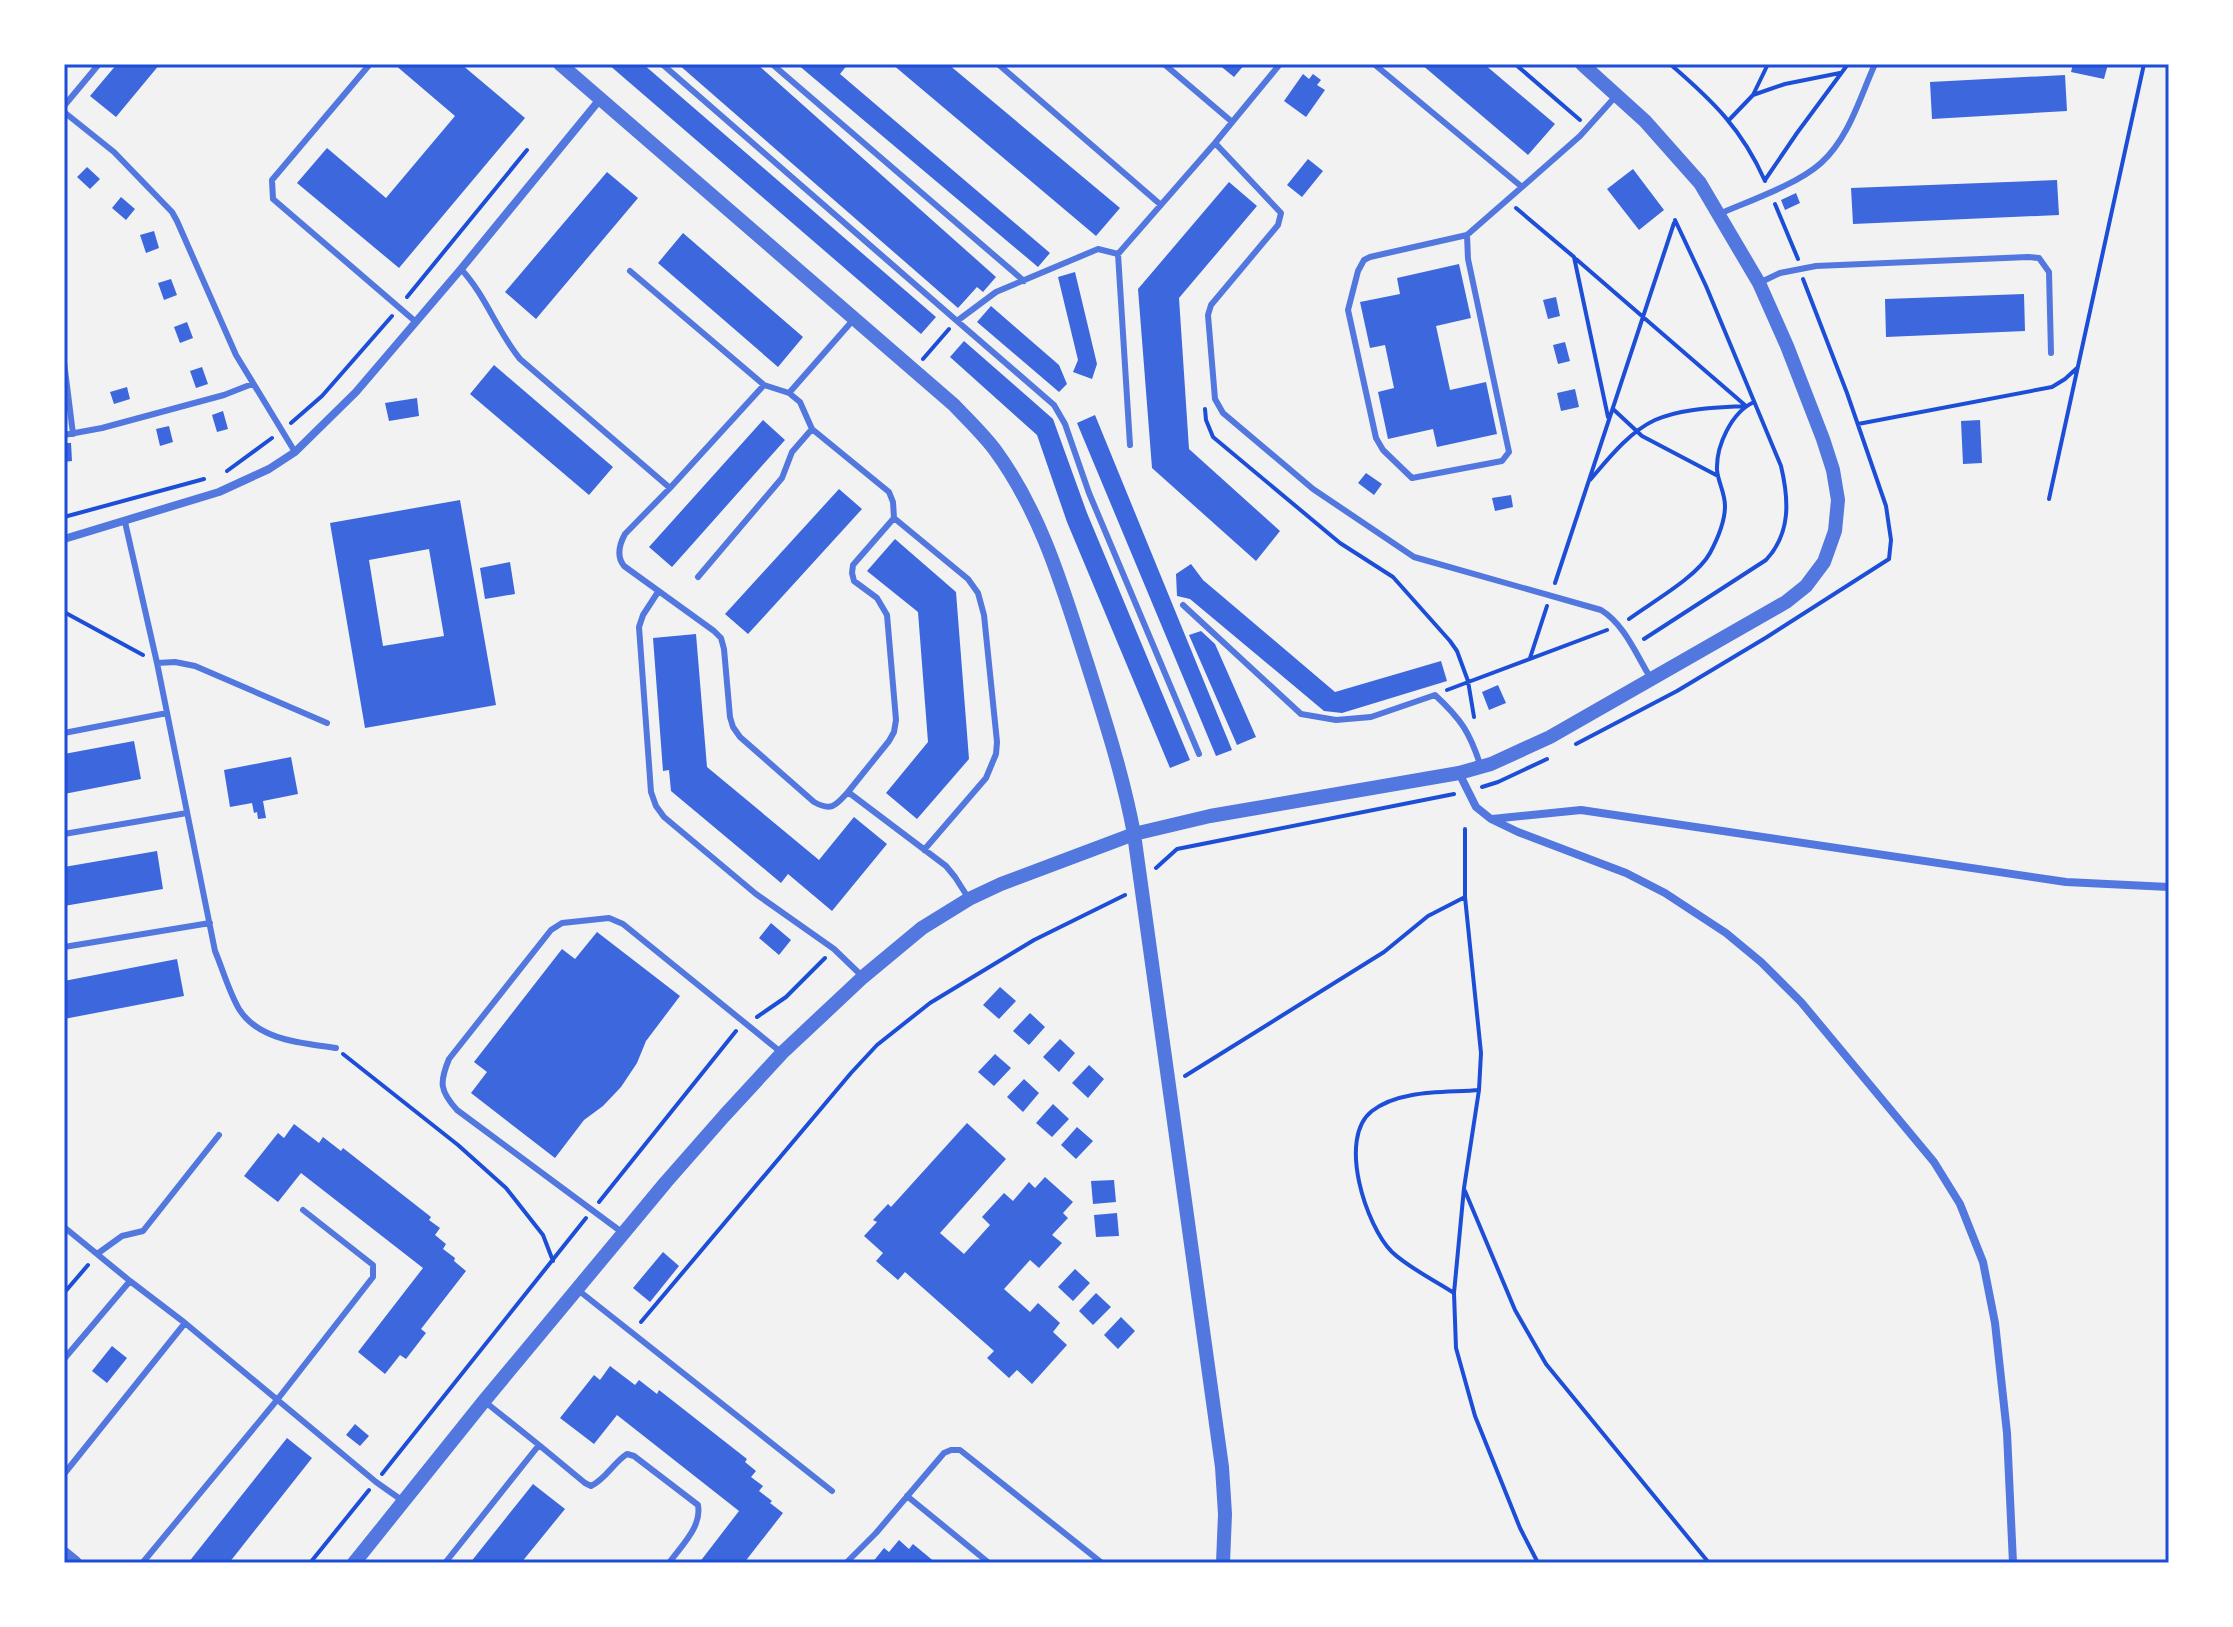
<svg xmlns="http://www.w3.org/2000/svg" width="2233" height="1627" viewBox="0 0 2233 1627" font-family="Montserrat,sans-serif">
<rect width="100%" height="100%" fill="#f2f2f2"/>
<path fill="#3d67dc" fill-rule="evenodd" d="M 117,64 L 160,64 L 116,117 L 90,96 Z
M 394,64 L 461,64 L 525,118 L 399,268 L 297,183 L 327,148 L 386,198 L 455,116 Z
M 608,64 L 643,64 L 936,317 L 921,334 Z
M 678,64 L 757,64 L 996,277 L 983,292 L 977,287 L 958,308 Z
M 797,64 L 848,64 L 840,74 L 1050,253 L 1038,267 Z
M 892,64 L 948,64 L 1120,208 L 1096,236 Z
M 1218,64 L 1245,64 L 1234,77 Z
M 1421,64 L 1484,64 L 1555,124 L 1528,155 Z
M 2073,64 L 2108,64 L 2104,79 L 2071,72 Z
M 1303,74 L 1309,79 L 1313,74 L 1321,80 L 1317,85 L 1325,90 L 1306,117 L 1284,101 Z
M 2065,75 L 2067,111 L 1932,119 L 1930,82 Z
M 1308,159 L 1323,171 L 1302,197 L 1287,185 Z
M 87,167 L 100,179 L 90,189 L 77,177 Z
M 1633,169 L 1664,210 L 1639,230 L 1607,189 Z
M 607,172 L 638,198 L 536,319 L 505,292 Z
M 2057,180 L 2059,215 L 1853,224 L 1851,188 Z
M 1229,182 L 1257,206 L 1179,298 L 1189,449 L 1280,531 L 1256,561 L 1152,468 L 1138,289 Z
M 1796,193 L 1800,203 L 1785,210 L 1781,200 Z
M 121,197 L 135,209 L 126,220 L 112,208 Z
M 154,231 L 159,248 L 146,253 L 140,235 Z
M 683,233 L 803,337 L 778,367 L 658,263 Z
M 1459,264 L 1471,318 L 1436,326 L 1450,390 L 1486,382 L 1497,434 L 1437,447 L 1433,429 L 1388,439 L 1378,392 L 1394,388 L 1385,345 L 1370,348 L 1360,302 L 1400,294 L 1397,278 Z
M 1075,272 L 1097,364 L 1092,379 L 1073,372 L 1078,360 L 1058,277 Z
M 171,279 L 177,295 L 164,300 L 158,283 Z
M 2024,294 L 2025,331 L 1886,337 L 1885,299 Z
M 1556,297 L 1560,316 L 1548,319 L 1543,300 Z
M 991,306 L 1059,365 L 1067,384 L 1059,392 L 977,322 Z
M 187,322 L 193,338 L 180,343 L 174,327 Z
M 964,341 L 1053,419 L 1087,513 L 1190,760 L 1170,768 L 1067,522 L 1037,435 L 950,357 Z
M 1565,342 L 1570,361 L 1558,364 L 1553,345 Z
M 494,365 L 613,467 L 589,495 L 470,394 Z
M 202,367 L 208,384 L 196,388 L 190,371 Z
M 127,387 L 130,399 L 114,404 L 110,392 Z
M 1575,389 L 1579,407 L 1561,411 L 1557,393 Z
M 417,398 L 419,416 L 389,421 L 385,403 Z
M 223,411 L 228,429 L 217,432 L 212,415 Z
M 1095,415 L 1232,750 L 1216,756 L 1077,423 Z
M 763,420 L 785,440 L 672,567 L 649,547 Z
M 1980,420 L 1982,463 L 1963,464 L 1961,421 Z
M 169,426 L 173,442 L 160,446 L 156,429 Z
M 64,443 L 71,443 L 72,461 L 64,462 Z
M 1366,473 L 1382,484 L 1374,495 L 1358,483 Z
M 839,489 L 862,509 L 748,634 L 725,614 Z
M 1511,495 L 1513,507 L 1495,511 L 1492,498 Z
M 460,500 L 496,705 L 365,728 L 330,523 ZM 429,549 L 444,636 L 383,646 L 369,560 Z
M 895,539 L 956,592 L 969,759 L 917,819 L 886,793 L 928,742 L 918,612 L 867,571 Z
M 510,562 L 515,594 L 485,599 L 480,568 Z
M 1191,564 L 1203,580 L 1335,692 L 1441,661 L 1447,681 L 1342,713 L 1324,711 L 1190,599 L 1177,596 L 1176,574 Z
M 1201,631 L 1215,644 L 1256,737 L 1237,745 L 1189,635 Z
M 696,634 L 707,767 L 819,860 L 854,817 L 887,844 L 832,911 L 788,874 L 781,883 L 671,791 L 669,770 L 663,771 L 653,638 Z
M 1498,685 L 1506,703 L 1489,710 L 1482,692 Z
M 134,741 L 141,779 L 64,794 L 64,754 Z
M 291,757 L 298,794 L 263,801 L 266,818 L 258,819 L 257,812 L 254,813 L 252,803 L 230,807 L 224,770 Z
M 157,851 L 163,889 L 64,906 L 64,867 Z
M 771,923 L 791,940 L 779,955 L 759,938 Z
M 597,932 L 680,996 L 646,1041 L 637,1063 L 621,1087 L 603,1106 L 584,1120 L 555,1158 L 471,1093 L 487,1072 L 474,1062 L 562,949 L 575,959 Z
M 177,959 L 184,996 L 64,1019 L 64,981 Z
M 1000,987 L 1016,1001 L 999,1019 L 983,1005 Z
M 1030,1013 L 1045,1027 L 1029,1045 L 1013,1031 Z
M 1060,1039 L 1075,1053 L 1059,1072 L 1043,1057 Z
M 995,1054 L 1011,1068 L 994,1086 L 978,1072 Z
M 1089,1065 L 1104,1079 L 1088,1098 L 1072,1083 Z
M 1024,1079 L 1039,1093 L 1023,1112 L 1007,1097 Z
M 1053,1104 L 1069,1119 L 1052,1137 L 1036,1123 Z
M 967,1123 L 1006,1159 L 940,1233 L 964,1254 L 990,1225 L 982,1217 L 1004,1193 L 1013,1201 L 1029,1182 L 1035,1188 L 1045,1177 L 1073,1202 L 1063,1213 L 1068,1218 L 1052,1235 L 1062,1243 L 1039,1268 L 1030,1260 L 1004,1289 L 1030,1312 L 1038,1303 L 1060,1323 L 1053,1332 L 1067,1345 L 1032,1384 L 1017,1370 L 1009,1378 L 987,1358 L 994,1351 L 905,1272 L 898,1280 L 876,1261 L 883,1253 L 864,1236 L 877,1222 L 873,1220 L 888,1204 L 891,1207 Z
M 294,1124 L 319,1143 L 323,1137 L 341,1151 L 343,1148 L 431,1217 L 429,1220 L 440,1228 L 435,1235 L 446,1244 L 443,1249 L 455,1258 L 454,1261 L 466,1271 L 421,1329 L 426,1333 L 406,1359 L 400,1355 L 385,1374 L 358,1352 L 423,1268 L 301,1173 L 278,1202 L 244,1176 L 278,1133 L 284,1138 Z
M 1077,1127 L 1093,1141 L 1076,1159 L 1061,1145 Z
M 1114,1180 L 1116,1202 L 1093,1204 L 1091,1181 Z
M 1117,1213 L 1119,1236 L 1096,1237 L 1094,1215 Z
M 663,1252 L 679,1266 L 650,1302 L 633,1288 Z
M 1075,1269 L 1090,1283 L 1073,1301 L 1058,1287 Z
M 1096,1293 L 1111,1307 L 1093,1325 L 1079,1311 Z
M 1121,1317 L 1135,1331 L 1118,1349 L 1104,1335 Z
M 112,1346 L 127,1358 L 107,1383 L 92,1371 Z
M 610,1366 L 635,1385 L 639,1380 L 657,1394 L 659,1390 L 747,1459 L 745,1462 L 756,1471 L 751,1477 L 763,1486 L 759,1491 L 772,1501 L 770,1503 L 783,1513 L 744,1563 L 699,1563 L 739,1511 L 617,1415 L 594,1444 L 560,1418 L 594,1375 L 600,1380 Z
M 355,1424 L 369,1436 L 360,1446 L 346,1435 Z
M 287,1438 L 312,1458 L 229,1563 L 188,1563 Z
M 533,1484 L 565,1509 L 521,1563 L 470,1563 Z
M 899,1540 L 909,1549 L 913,1544 L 936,1563 L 872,1563 L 884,1548 L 889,1552 Z"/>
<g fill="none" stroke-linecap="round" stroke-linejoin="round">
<path stroke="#1d4ed8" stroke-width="4" d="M 1515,64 L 1580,120
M 1670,64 C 1713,101 1742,129 1765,181
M 1753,95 L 1785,84 L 1840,73
M 1729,120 L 1753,95 L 1768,64
M 1765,180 L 1797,133 L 1848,64
M 1775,204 L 1798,259
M 1516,208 L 1574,257 L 1608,417
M 1576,259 L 1746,406
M 407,297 L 527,150
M 923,359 L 949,329
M 1205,409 L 1206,420 L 1213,437 L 1340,543 L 1393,577 L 1450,641 L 1457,651 L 1468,681 L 1474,717
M 1613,409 L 1642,436 L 1718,476
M 291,423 L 322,396 L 392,316
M 1858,424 L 2052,387 L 2065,379 L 2077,368
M 227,471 L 272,438
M 1590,480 C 1608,459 1629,432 1655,420 C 1682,408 1715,408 1744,406
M 2049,499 L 2144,64
M 64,517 L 204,479
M 1555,583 L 1674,223
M 64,612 L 143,655
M 1629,619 C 1652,602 1697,577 1710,553 C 1718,538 1725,522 1725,506 C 1725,493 1718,482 1717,470 C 1716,445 1732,412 1754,402
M 1644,639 L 1766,560 C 1791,533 1789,500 1781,466 L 1706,286 L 1675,220
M 1530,658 L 1547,606
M 1447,690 L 1607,630
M 1576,744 L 1677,691 L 1767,637 L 1889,559 L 1891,540 L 1886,506 L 1847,393 L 1803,279
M 1482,787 L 1498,782 L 1547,759
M 1465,829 L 1465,897 L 1481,1053 L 1479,1090 L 1464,1188 L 1454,1293 L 1456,1348 L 1475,1416 L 1520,1528 L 1538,1563
M 1156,868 L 1177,849 L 1454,794
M 757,1017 L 786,997 L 825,958
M 343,1054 L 458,1145 L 506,1188 L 543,1235 L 553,1261
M 1185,1076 L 1384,952 L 1428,916 L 1465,897
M 1465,1191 L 1515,1310 L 1546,1364 L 1709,1563
M 599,1202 L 736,1031
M 64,1293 L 88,1265
M 1454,1293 C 1434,1280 1409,1268 1392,1252 C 1366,1226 1337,1138 1372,1111 C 1400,1089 1446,1093 1479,1090
M 641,1322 L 851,1073 L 877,1045 L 930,1003 L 1034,940 L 1125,895
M 382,1474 L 586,1218
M 310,1563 L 369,1490"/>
<path stroke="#5277de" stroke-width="6" d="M 370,64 L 272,180 L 273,199 L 416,322
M 662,64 L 957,321 L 996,292 L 1098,249 L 1118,254
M 772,64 L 1024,281
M 998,64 L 1161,205
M 1164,64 L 1231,121
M 1374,64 L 1522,187 L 1580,136 L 1615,97
M 64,106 L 99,64
M 64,112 L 114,152 L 172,212 L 177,221 L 236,355 L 295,452
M 1215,143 L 1281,213 L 1278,225 L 1211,305 L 1208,315 L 1215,399 L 1223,413 L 1313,489 L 1414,557 L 1601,610 C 1624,624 1636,654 1650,677
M 1719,214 C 1749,201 1798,184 1821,163 C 1849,138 1860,97 1875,64
M 1467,235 L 1468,259 L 1509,452 L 1502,461 L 1412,478 L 1383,450 L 1376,438 L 1348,310 L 1358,271 L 1364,260 L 1370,257 L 1467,235 L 1522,187
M 461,269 C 486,296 497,331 520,359 L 670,488 L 764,385 L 789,393 L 854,319
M 630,271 L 764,385
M 1759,283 L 1780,273 L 1816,266 L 2028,257 L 2039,258 L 2049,272 L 2051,353
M 957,321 L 1054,405 L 1065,424 L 1089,493 L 1199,754
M 64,362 L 73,434
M 789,393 L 800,402 L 812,429 L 889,492 L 893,502 L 894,518
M 64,435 L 102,428 L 224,395 L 252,384
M 1130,445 L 1118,254 L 1215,143 L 1280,64
M 670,488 L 625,534 C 619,545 616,556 624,566 L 714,631 L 721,638 L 724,649 L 730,717 L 733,727 L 740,737 L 814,802 C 832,812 836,805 848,792 L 946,866 L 955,877 L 969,899
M 125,522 L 157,663 L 215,951 C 223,970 229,992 239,1009 C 259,1041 303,1043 336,1048
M 698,577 L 782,478 L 792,452 L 812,429
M 658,592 L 643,615 L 639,627 L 651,792 L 656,806 L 664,817 L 756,894 L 834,949 L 863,977
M 1183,605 L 1301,714 L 1336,720 L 1371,717 L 1435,695 C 1462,720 1470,733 1481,767
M 157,663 L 175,662 L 195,666 L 327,723
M 64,733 L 167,713
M 848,792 L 889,741 L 894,732 L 896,720 L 887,615 L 877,598 L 854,581 L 852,573 L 853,565 L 894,518 L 968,579 L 978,593 L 984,615 L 997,742 L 996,754 L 986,778 L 924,850
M 64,834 L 187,813
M 64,947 L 210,923
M 64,1227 L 130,1281 L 64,1359
M 623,1233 L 457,1110 C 440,1091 439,1083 449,1059 L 551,930 L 562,923 L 609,918 L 623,924 L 782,1053
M 97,1254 L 122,1236 L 143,1231 L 219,1135
M 130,1281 L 185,1323 L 376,1482 L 403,1501
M 578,1290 L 832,1491
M 539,1445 L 585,1483 L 591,1486 C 606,1479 613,1463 627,1454 L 634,1456 L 698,1505 C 702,1527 681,1546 669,1563
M 64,1474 L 185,1323
M 907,1496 L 989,1563
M 144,1561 L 277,1400 L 373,1277 L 373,1265 L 303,1210
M 445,1563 L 539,1445 L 484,1401
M 850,1563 L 848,1561 L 876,1533 L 944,1453 L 951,1450 L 960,1450 L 1102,1563"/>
<path stroke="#5277de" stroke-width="8" d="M 64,539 L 219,492 L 269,469 L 295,452 L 356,392 L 461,269 L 601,98
M 1459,773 L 1476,807 L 1491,819 L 1518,832 L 1626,873 L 1665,893 L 1726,933 L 1761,962 L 1801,1002 L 1934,1162 L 1960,1204 L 1983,1262 L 1995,1323 L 2007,1433 L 2013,1563
M 1492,819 L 1581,810 L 2066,882 L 2169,887"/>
<path stroke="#5277de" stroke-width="14" d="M 560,64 L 954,405 C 968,420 983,434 995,450 C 1042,514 1063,589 1087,663 C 1105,720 1123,775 1134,834 L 1222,1467 L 1225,1514 L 1223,1563
M 64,1554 L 75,1563
M 354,1563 L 484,1401 L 666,1182 L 724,1116 L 782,1053 L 863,977 L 922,928 L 969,899 L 1001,884 L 1134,834 L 1210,816 L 1459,773 L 1491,764 L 1550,737 L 1786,602 L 1806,586 L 1824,562 L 1835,531 L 1838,500 L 1833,470 L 1823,439 L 1787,346 L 1759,283 L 1700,183 L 1645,121 L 1582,64"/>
</g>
<rect width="2233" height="1627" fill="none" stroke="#ffffff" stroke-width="132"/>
<rect x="66" y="66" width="2101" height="1495" fill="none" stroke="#1d4ed8" stroke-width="3"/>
</svg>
